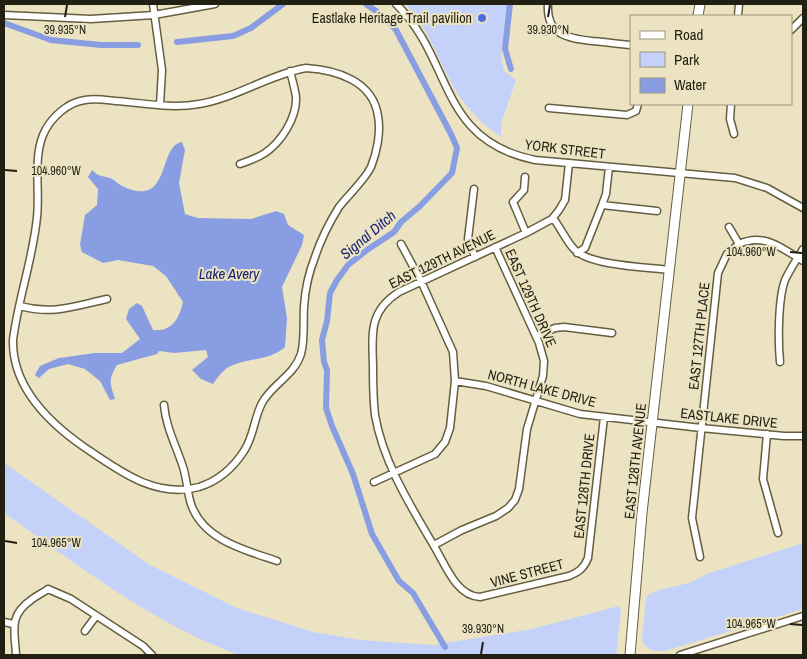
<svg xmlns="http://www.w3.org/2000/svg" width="807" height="659" viewBox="0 0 807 659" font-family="'Archivo Narrow',sans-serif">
<rect width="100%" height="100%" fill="#ebe3c2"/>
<path fill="#c4d1f9" d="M 405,4 L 508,4 L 501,57 L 504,71 L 516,80 L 501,124 L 501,137 C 485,126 471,113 460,97 C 440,67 431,30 405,4 Z
M 4,463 L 150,565 L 237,608 L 313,632 L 360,640 L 434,645 L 532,629 L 619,606 L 621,610 L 616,655 L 239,655 C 153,624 78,565 4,513 Z
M 803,543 L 803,609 L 665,651 C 654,651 647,651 642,640 L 646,600 C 647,596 647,596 650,594 C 666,585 687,588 704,575 Z"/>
<path fill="#899ee2" d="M 182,142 L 185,150 L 179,183 L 185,214 L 198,218 L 251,219 L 276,211 L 284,214 L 288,225 L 304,235 L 302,245 L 282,287 L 287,318 L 285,347 C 271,360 250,358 233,365 C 224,368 218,377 213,384 L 201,379 L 192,370 L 208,357 L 206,350 L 174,353 L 159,351 L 157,354 L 117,365 C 108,380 110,383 115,399 L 110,400 L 100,381 L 85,369 L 68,364 L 49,369 L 39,378 L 35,375 L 40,366 L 59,358 L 95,353 L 122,353 L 140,339 L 126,319 L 129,309 L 137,303 L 142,306 L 153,330 C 172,332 179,319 183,302 L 166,276 L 153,266 L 118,260 L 103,263 L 82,252 L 80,245 L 85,215 L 97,205 L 98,189 L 88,177 L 92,170 C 95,172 97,175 101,176 C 105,177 109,177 112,179 C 116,181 118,184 122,186 C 172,210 157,146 182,142 Z"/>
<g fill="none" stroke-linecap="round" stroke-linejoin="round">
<path stroke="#899ee2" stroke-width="6" d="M 366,4 L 383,16 L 396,30 L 451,134 L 457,148 L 452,173 L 420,206 L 401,222 L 394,232 L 367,250 L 348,265 L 337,280 L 330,293 L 327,321 L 322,340 L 324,362 L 327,370 L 326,408 L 332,426 L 353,474 L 372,534 L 399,581 L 413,593 L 445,647
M 510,4 L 505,49 L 511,69
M 4,23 L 51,40 L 101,45 L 138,45
M 177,42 L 233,36 L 251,28 L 283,4"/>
<defs>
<path id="minor" d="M 153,4 L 162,70 L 160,105
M 396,4 C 454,60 437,140 535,160 L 735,178 L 767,188 L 803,208
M 548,4 C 546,35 567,38 592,41 C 605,42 618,44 631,45
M 4,15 L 91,19 L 154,15 L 215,4
M 738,16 L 739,4
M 791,30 L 803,18
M 547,31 L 553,26
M 306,68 C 337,70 373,81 378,116 C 381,132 377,152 371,167 C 364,181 349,194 339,207 C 329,223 321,239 315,257 C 309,272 305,290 304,307 C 303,323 305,339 301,354 C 294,376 272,384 262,403 C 254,418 254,436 244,451 C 233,468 218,481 199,487 C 155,499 118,470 84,447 C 48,422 12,387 13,340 C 18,299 33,259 37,217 C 40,191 33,160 43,135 C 50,118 68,102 85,100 C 95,98 106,100 116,101 C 143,103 172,109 199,104 C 236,98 268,75 306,68 Z
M 731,104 L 730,119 L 734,134
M 549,108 L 627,115 L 636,111 L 638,104
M 569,163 L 565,200 L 559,210 L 552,219 L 526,233 L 399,292 C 369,311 372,333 373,365 C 373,382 373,398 375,415 C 383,462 410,505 434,546 C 445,564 456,596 480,597 L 569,576 C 579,572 584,568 588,558 L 604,417
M 240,164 C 249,161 257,158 265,153 C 281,142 297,118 296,97 C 295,89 292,79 290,71
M 525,177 L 524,190 L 513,202 L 526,233
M 474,189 L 468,239 L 475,257
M 602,205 L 657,211
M 553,218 C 560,227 568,244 575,250 C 591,266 647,267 670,270
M 739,244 C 764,232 783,249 803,261
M 577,253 L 585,248 L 602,205 L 606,194 L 609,167
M 20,306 C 53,315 74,306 107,299
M 536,336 L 555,328 L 564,327 L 612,333
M 780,362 C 778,341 778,299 785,280 C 790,269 797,259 803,249
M 455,381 L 486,386 L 580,414 L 701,428 L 784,436 L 803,436
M 164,405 C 166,428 176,445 183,467 C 187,479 187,492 191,504 C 203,540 245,550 277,561
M 767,434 L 763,479 L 778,533
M 374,482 L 435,454 L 445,442 L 450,428 L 455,381 L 453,352 L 421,281 L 401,244
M 434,545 L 462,530 L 496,516 L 508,508 L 515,500 L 519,489 L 527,429 L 543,376 L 544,361 L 539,343 L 495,247
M 700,557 L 692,518 L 718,273 L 727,254 L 739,244 L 729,227
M 4,622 L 13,624
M 85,631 L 96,616
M 16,655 C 15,632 8,616 31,600 C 37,595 43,593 48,589 L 71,599 L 143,646 L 152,655
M 680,655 L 803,616"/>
<path id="major" d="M 698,16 L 700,4
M 630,655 L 642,513 L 688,104"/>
</defs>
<use href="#minor" stroke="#655e41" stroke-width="9"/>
<use href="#major" stroke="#655e41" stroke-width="11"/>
<use href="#minor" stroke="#fff" stroke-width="6"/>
<use href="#major" stroke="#fff" stroke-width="9"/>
</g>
<path fill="none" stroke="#221f13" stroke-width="2" d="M 65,17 L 67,5M 548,17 L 550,5M 5,170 L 17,171M 790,252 L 802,253M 5,541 L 17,543M 790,624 L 802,625M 481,654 L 483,642"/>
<circle fill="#516adf" stroke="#ebe3c2" stroke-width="2" cx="482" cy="18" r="5"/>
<g text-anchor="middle" stroke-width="4" stroke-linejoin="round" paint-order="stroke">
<g font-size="14" fill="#221f13" stroke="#ebe3c2" text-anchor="end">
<text x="472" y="23">Eastlake Heritage Trail pavilion</text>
</g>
<g font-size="14" fill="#221f13" stroke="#ebe3c2">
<text transform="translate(565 149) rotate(7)" y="5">YORK STREET</text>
<text transform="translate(442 259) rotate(-26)" y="5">EAST 129TH AVENUE</text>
<text transform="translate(531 298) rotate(66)" y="5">EAST 129TH DRIVE</text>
<text transform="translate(699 336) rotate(-84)" y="5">EAST 127TH PLACE</text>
<text transform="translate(542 388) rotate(15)" y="5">NORTH LAKE DRIVE</text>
<text transform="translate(729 418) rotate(6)" y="5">EASTLAKE DRIVE</text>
<text transform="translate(635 461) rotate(-84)" y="5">EAST 128TH AVENUE</text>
<text transform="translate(584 486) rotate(-84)" y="5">EAST 128TH DRIVE</text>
<text transform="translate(527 573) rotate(-15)" y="5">VINE STREET</text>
</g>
<g font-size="15" font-style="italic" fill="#1a2472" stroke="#ebe3c2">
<text transform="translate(368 235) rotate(-40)" y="5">Signal Ditch</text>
<text x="229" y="279">Lake Avery</text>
</g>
</g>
<g font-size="12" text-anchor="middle" fill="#221f13" stroke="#ebe3c2" stroke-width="4" stroke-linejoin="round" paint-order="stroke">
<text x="65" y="34">39.935°N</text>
<text x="548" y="34">39.930°N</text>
<text x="56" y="175">104.960°W</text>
<text x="751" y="256">104.960°W</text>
<text x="56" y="547">104.965°W</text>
<text x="751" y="628">104.965°W</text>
<text x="483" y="633">39.930°N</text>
</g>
<rect width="807" height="659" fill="none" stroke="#221f13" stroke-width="10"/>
<rect x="630" y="15" width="162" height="90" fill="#ebe3c2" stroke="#9b957c"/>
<rect x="640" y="31" width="25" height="8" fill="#ffffff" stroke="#9b957c"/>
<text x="674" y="40" font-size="15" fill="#221f13">Road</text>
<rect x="640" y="52" width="25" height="15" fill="#c4d1f9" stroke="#9b957c"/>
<text x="674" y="65" font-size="15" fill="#221f13">Park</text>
<rect x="640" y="78" width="25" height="15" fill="#899ee2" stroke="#9b957c"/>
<text x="674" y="90" font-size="15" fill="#221f13">Water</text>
</svg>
